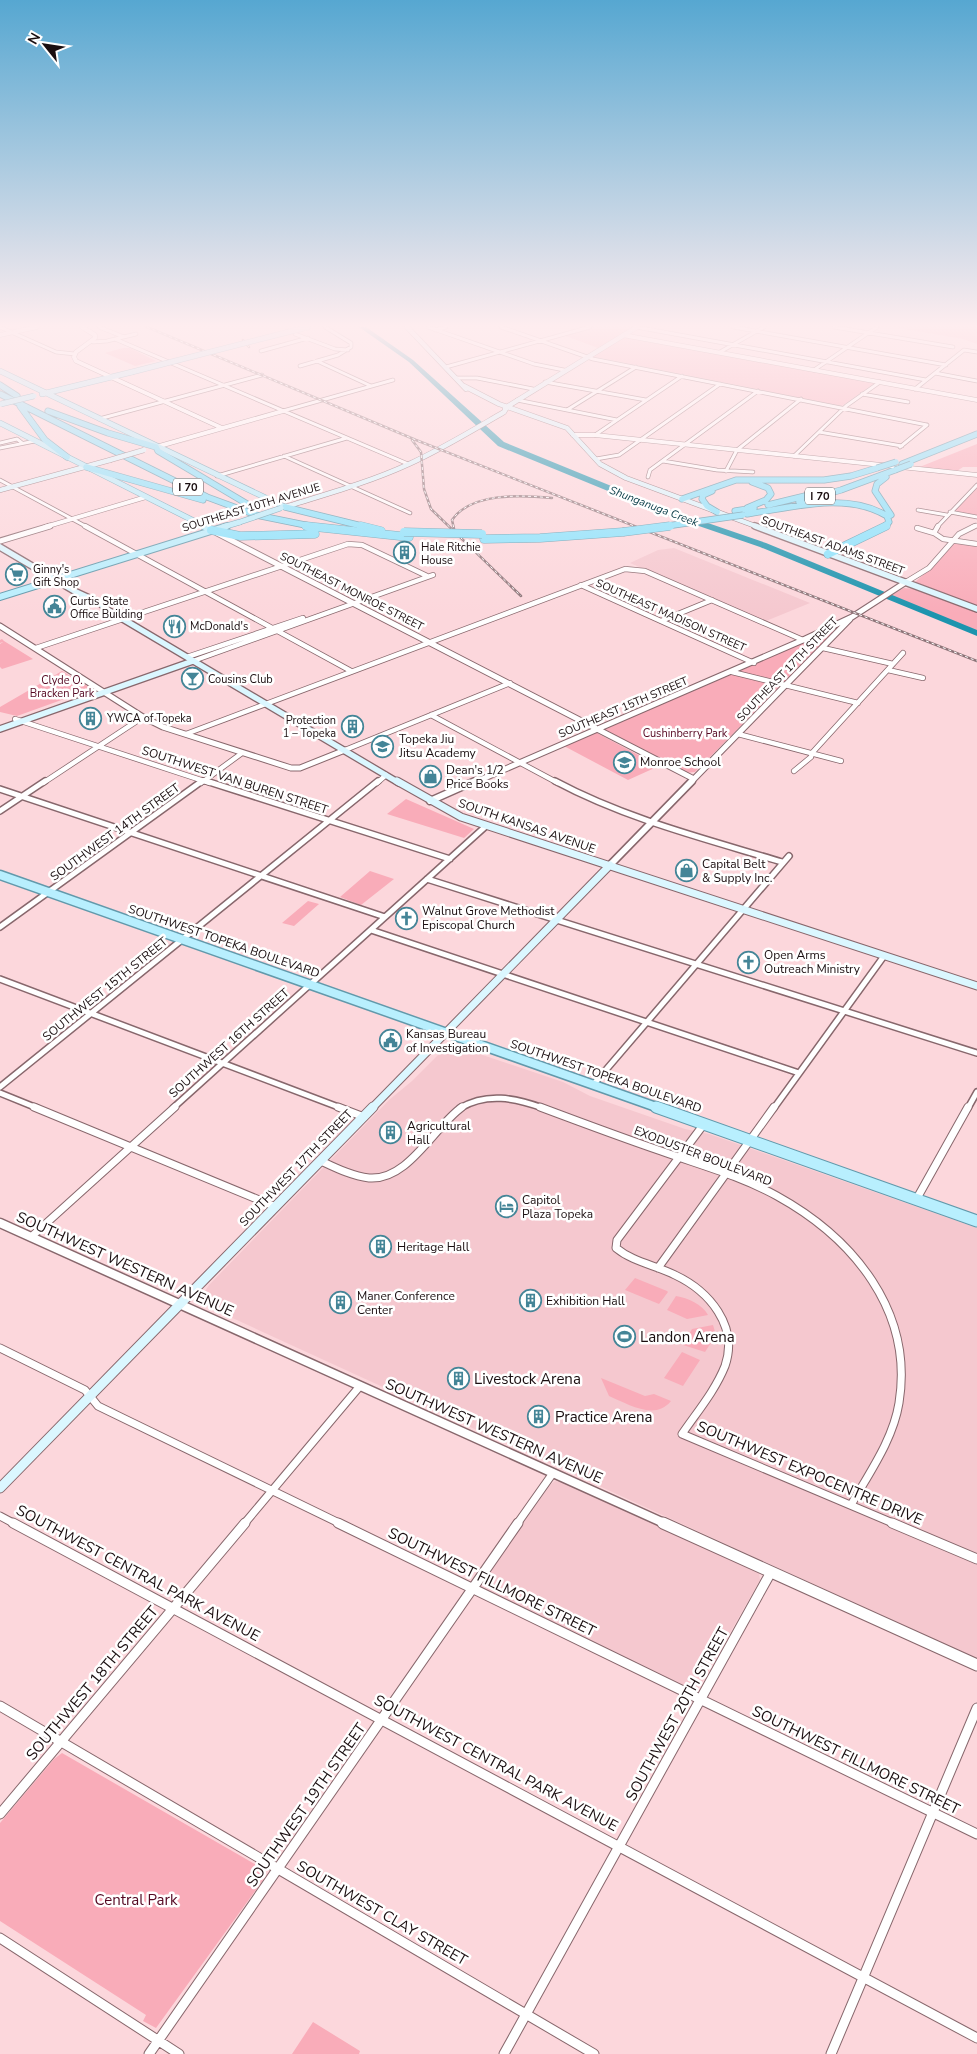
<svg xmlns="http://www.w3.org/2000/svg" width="977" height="2054" viewBox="0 0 977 2054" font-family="'Nunito Sans',sans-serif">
<rect width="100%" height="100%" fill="#fcd7dc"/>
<path fill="#f5c8cf" d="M 674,548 L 810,603 L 766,621 L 630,563 L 658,550 Z
M 453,1045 L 563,1082 L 590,1096 L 685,1129 L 709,1134 L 977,1228 L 977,1659 L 204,1305 L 202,1296 L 209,1285 L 389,1100 L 412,1081 L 444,1049 Z
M 555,1481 L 568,1484 L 756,1570 L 759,1573 L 760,1580 L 697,1691 L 687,1689 L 484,1590 L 481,1586 L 482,1582 L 550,1485 Z"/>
<path fill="#f9acb9" d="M 594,327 L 634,327 L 598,348 L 563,335 Z
M 893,327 L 977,327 L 977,344 L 963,339 Z
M 623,336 L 875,383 L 842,406 L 590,356 Z
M 123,348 L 130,348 L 156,361 L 135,366 L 105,353 Z
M 977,444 L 977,467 L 963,467 L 957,471 L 917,468 Z
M 977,488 L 977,516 L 954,511 L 954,510 Z
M 956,543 L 977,545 L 977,606 L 915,582 L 939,561 L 953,544 Z
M 904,588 L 916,589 L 977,612 L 977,631 L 890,596 Z
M 828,631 L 834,632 L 695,772 L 685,773 L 602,729 L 733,674 Z
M 2,639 L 4,641 L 33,659 L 2,669 L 0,667 L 0,644 L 3,642 L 0,643 L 0,640 Z
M 62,671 L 92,689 L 17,716 L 0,712 L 0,707 Z
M 595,732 L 659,766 L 628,780 L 564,746 Z
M 406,799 L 474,829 L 464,838 L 387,814 Z
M 370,871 L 394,879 L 361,905 L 340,897 Z
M 308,901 L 319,904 L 294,926 L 282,923 Z
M 635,1278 L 667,1291 L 668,1292 L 659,1304 L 625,1290 Z
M 676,1296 C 688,1298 702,1304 708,1315 L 687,1319 L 667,1310 Z
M 713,1325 L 716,1335 L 705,1352 L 683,1345 L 692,1329 Z
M 682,1352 L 700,1360 L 683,1386 L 664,1378 Z
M 601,1378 L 645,1396 L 654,1394 L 671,1401 C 655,1421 628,1404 609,1396 Z
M 62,1753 L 258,1866 L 265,1872 L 263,1880 L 156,2028 L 143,2021 L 146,2015 L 0,1921 L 0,1823 L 54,1759 Z
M 313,2022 L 360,2051 L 359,2054 L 292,2054 Z"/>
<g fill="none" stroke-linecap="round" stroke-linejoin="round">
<path fill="#1c94ae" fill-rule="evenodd" d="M 359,327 L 366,327 L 413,360 L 504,442 L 670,510 L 766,543 L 977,630 L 977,636 L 760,547 L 664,514 L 498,446 L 409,362 Z"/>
<defs>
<path id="minor-far4" d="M 0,327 L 56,352 L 75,354
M 99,327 L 124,337
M 428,327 L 534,364 L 564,370
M 501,327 L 593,359 L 927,425
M 636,327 L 926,380
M 733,327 L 946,365
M 834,327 L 953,347
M 435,330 L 446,327
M 295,334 L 335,349 L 348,350
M 115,339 L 408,464
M 93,342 L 107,341 L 136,334
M 261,351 L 308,338
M 720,352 L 764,327
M 317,361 L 371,386
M 300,366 L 338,355 L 351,347 L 351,343 L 325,327
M 446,367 L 590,327
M 814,370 L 877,327
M 935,373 L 977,381
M 456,378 L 477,378 L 533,389
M 545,382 L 646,400
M 915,389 L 964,350 L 977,352
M 862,394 L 908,402
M 517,400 L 617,420
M 567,410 L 636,367
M 283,411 L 393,380
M 99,419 L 262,375
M 819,432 L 902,446
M 595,435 L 682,376
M 0,443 L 17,439 L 22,443
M 900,447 L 927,425
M 0,448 L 35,441
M 284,456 L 410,513
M 794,456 L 846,406 L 880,382
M 596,459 L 619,455 L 720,384
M 663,461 L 717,470 L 753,472
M 726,471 L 737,450 L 801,399
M 217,476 L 347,438
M 648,477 L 650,470 L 758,391
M 0,480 L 87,527
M 918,510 L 947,515
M 950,512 L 977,517
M 937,527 L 977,485
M 972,527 L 977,525"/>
<path id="minor-far3" d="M 85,526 L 351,671
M 917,528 L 934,533 L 943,539 L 977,544
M 934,533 L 938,526
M 906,582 L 929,568 L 959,534 L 975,526
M 581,585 L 754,663
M 661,621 L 712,600
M 36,648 L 348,544 L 362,545 L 427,576
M 823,648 L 893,664
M 187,657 L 303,618
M 193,661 L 433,575
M 888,670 L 923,678
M 732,672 L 858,703
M 431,715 L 558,783
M 15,719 L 210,783
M 186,734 L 625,569 L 645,571 L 803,640
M 738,734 L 841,761
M 345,750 L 510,683
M 794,771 L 811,757 L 812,753 L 903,653
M 43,783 L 143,717
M 201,783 L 242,753
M 377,783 L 386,775"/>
<path id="minor-far2" d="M 206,781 L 450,859
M 555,781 C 626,819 706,839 782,862
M 0,789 L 385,917
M 0,811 L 45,781
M 427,879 L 977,1053
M 0,927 L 202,781
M 371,930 L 799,1073
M 0,979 L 341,1108
M 593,1085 L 789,856
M 0,1087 L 378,781
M 0,1093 L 37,1108
M 173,1108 L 486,826
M 460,1108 C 487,1092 515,1098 543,1108
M 774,1108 L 884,956
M 968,1108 L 977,1092"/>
<path id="minor-far1" d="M 34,1107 L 276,1207
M 338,1107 L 364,1117
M 540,1107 C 580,1122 620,1137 661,1151 C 700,1165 741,1176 777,1196 C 853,1238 914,1311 899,1403 C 893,1440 869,1473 851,1505
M 704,1124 L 617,1240 L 616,1248 C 633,1262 655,1265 675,1275 C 709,1291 739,1326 725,1366 C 715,1391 697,1412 682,1434 L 895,1524
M 321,1161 C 336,1168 352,1176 369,1178 C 408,1181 433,1128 462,1107
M 916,1200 L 968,1107
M 31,1237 L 175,1107
M 658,1268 L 774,1107
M 0,1348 L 85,1390 L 98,1406 L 341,1524
M 0,1516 L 15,1524
M 244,1524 L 360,1386
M 517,1524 L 553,1473"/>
<path id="minor" d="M 13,1523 L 977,2038
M 338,1523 L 977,1834
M 892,1523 L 977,1559
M 0,1706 L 594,2054
M 0,1814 L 245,1523
M 0,1938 L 179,2054
M 149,2054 L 518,1523
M 504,2054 L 771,1572
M 831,2054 L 977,1708"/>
<path id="tertiary-far4" d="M 82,327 L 95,335 L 95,338 L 76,352 L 74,357 L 76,361 L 222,428
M 0,335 L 37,327
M 623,335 L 977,400
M 573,435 L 595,435 L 977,475
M 156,447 L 283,411
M 45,527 L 146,497"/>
<path id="tertiary-far3" d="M 217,533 L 694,779
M 0,541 L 50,526
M 0,626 L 143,717 L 163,727 L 291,768 L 300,768 L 345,750
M 473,783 L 803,640 L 852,617 L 906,582
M 690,783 L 850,619"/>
<path id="tertiary-far2" d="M 430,801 L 475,781
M 610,865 L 692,781"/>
<path id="tertiary-far1" d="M 0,1223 L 666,1524"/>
<path id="tertiary" d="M 663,1523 L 977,1665"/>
<path id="secondary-far3" d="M 407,327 L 466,389
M 464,386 L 499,404 L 567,428 L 600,464 L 626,478 L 758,527
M 505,408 L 637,327
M 0,490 L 110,460
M 285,507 C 327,494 370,482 409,464 C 442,449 473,430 504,412 L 507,407"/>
<path id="secondary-far2" d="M 755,526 L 977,609
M 0,547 L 76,592 L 100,603 L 106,609 L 399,783
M 0,729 L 193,661"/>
<path id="secondary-far1" d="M 397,781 L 461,817 L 977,986
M 372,1108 L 610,865"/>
<path id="secondary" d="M 0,1488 L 373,1107"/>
<path id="primary-far3" d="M 300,329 L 308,327
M 0,371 L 285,507
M 42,394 L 132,372
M 0,423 L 206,527
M 223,527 L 240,522"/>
<path id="primary-far2" d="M 203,526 L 211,530
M 0,597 L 227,526"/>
<path id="primary-far1" d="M 0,875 L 659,1108"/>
<path id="primary" d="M 656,1107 L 977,1221"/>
<path id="motorway-far1" d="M 0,385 L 17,396
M 0,394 L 207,497 L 256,515 L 315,527
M 20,406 L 45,440 L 67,457
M 48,411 L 108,433 L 156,447 L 158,451 L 254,508
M 902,464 L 977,434
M 86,467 L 203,500
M 886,477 L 877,484 L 875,491 L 891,515
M 712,491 L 703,495 L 702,499 L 707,506 L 717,512
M 682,499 L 736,480 L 824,480 L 851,476 L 877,468
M 799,502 L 841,490 L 895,470
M 768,505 L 805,496
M 285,507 L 366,527
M 747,508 L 766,500 L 771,494 L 768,488 L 752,482
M 735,511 L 754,508
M 747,514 C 791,508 846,491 887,516 L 889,522 L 884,527"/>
<path id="motorway" d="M 306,526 L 409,537
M 361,526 L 381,531
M 211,530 L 240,536 L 315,534
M 484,539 L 540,538 L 623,532
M 828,554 L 886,526"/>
</defs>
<use href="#minor-far4" stroke="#87676c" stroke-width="4.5"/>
<use href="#minor-far3" stroke="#87676c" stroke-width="6"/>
<use href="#minor-far2" stroke="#87676c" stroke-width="8"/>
<use href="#minor-far1" stroke="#87676c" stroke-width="9"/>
<use href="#minor" stroke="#87676c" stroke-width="11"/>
<use href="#tertiary-far4" stroke="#87676c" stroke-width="5"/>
<use href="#tertiary-far3" stroke="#87676c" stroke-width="7"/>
<use href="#tertiary-far2" stroke="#87676c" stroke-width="9"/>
<use href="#tertiary-far1" stroke="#87676c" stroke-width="11"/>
<use href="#tertiary" stroke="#87676c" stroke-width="13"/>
<use href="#secondary-far3" stroke="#87676c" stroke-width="5.5"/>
<use href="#secondary-far2" stroke="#87676c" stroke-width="8"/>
<use href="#secondary-far1" stroke="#87676c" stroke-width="9"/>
<use href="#secondary" stroke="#87676c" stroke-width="11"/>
<use href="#primary-far3" stroke="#6299ab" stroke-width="6"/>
<use href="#primary-far2" stroke="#6299ab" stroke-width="8"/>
<use href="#primary-far1" stroke="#6299ab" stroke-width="11"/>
<use href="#primary" stroke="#6299ab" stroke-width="13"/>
<use href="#motorway-far1" stroke="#6299ab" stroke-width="7"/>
<use href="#motorway" stroke="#6299ab" stroke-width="9"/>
<use href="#minor-far4" stroke="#fff" stroke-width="3"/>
<use href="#minor-far3" stroke="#fff" stroke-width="4.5"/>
<use href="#minor-far2" stroke="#fff" stroke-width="5"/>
<use href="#minor-far1" stroke="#fff" stroke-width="7"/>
<use href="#minor" stroke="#fff" stroke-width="9"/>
<use href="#tertiary-far4" stroke="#fff" stroke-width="4"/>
<use href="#tertiary-far3" stroke="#fff" stroke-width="5"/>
<use href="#tertiary-far2" stroke="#fff" stroke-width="6"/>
<use href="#tertiary-far1" stroke="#fff" stroke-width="8"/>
<use href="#tertiary" stroke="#fff" stroke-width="11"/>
<use href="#secondary-far3" stroke="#dbf7ff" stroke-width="4.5"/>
<use href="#secondary-far2" stroke="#dbf7ff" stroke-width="5.5"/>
<use href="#secondary-far1" stroke="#dbf7ff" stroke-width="7"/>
<use href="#secondary" stroke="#dbf7ff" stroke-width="9"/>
<use href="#primary-far3" stroke="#b8effe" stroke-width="5"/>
<use href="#primary-far2" stroke="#b8effe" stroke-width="6"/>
<use href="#primary-far1" stroke="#b8effe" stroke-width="8"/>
<use href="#primary" stroke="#b8effe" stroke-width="11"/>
<use href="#motorway-far1" stroke="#88e4fe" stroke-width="5.5"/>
<use href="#motorway" stroke="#88e4fe" stroke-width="8"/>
<defs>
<path id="rail" d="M 147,327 L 416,440 L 977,661
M 243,340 L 249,347
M 412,440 L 421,452 L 424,489 L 431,509 L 521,596
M 455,533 L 452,520 C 471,492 522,495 552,498"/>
</defs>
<use href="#rail" stroke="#8d7478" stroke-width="2.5"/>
<use href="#rail" stroke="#fff" stroke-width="1" stroke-dasharray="3" stroke-linecap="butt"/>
<defs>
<path id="secondary-bridge" d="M 110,460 L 144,450"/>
<path id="primary-bridge" d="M 132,372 L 300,329
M 1,404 L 34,396
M 240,522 L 281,508"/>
<path id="motorway-bridge-far1" d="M 877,468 L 896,462
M 895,470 L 911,464
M 660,527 L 743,515"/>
<path id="motorway-bridge" d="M 404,532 L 482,534
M 623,532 L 670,526"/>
</defs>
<use href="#secondary-bridge" stroke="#87676c" stroke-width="5.5" stroke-linecap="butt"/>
<use href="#primary-bridge" stroke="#6299ab" stroke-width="6" stroke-linecap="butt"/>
<use href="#motorway-bridge-far1" stroke="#6299ab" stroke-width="7" stroke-linecap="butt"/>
<use href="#motorway-bridge" stroke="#6299ab" stroke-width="9" stroke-linecap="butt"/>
<use href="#secondary-bridge" stroke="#dbf7ff" stroke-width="4.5"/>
<use href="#primary-bridge" stroke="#b8effe" stroke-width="5"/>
<use href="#motorway-bridge-far1" stroke="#88e4fe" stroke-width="5.5"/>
<use href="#motorway-bridge" stroke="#88e4fe" stroke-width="8"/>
</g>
<linearGradient id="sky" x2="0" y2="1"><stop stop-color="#56a7d1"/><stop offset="0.53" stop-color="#feedef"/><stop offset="1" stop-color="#feedef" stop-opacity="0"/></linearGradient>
<rect width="977" height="614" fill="url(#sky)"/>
<defs>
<symbol id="building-ring" viewBox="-11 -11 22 22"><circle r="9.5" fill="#fff" stroke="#448597" stroke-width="1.5"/><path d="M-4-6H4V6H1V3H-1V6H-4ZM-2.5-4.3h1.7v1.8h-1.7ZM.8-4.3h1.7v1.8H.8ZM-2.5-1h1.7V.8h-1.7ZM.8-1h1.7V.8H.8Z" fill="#448597"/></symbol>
<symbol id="supermarket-ring" viewBox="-11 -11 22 22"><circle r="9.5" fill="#fff" stroke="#448597" stroke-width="1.5"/><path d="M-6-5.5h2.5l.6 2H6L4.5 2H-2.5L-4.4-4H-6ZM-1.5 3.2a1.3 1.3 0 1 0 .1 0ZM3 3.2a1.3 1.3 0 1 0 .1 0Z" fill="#448597"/></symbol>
<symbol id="civic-ring" viewBox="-11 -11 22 22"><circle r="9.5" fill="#fff" stroke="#448597" stroke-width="1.5"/><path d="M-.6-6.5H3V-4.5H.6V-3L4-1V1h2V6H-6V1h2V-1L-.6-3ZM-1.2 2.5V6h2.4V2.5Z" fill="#448597"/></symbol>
<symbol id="restaurant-ring" viewBox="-11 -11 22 22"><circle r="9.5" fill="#fff" stroke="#448597" stroke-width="1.5"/><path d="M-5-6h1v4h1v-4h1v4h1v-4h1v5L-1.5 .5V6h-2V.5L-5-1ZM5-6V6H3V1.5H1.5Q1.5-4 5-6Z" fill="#448597"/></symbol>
<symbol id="bar-ring" viewBox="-11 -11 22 22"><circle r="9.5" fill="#fff" stroke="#448597" stroke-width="1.5"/><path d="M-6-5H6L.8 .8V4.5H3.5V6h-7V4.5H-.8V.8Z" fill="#448597"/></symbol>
<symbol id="school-ring" viewBox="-11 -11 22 22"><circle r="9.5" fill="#fff" stroke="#448597" stroke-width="1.5"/><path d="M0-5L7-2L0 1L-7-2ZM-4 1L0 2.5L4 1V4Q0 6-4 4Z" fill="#448597"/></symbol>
<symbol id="shop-ring" viewBox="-11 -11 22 22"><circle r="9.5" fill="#fff" stroke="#448597" stroke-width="1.5"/><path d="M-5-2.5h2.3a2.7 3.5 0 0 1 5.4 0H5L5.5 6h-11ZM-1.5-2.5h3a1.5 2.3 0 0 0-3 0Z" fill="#448597"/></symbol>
<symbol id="church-ring" viewBox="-11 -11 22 22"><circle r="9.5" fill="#fff" stroke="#448597" stroke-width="1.5"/><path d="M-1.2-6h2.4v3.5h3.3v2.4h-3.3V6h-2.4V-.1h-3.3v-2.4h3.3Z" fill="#448597"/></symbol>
<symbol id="hotel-ring" viewBox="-11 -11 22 22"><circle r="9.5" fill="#fff" stroke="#448597" stroke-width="1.5"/><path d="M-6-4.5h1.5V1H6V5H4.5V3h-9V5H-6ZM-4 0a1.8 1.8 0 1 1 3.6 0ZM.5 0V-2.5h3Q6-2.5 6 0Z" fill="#448597"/></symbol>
<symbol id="stadium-ring" viewBox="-11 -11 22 22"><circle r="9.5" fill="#fff" stroke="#448597" stroke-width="1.5"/><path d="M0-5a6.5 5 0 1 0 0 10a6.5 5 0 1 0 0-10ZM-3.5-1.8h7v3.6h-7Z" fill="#448597"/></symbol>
</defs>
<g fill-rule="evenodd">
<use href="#building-ring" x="392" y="540" width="25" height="25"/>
<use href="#supermarket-ring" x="4" y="562" width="25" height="25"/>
<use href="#civic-ring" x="42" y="594" width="25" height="25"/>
<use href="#restaurant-ring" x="162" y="614" width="25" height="25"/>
<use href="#bar-ring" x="180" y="666" width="25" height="25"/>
<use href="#building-ring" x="78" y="706" width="25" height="25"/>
<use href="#building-ring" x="340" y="714" width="25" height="25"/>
<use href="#school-ring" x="370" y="734" width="25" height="25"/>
<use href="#school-ring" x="612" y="750" width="25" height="25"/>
<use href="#shop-ring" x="418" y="764" width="25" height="25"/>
<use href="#shop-ring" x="674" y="858" width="25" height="25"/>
<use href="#church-ring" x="394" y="906" width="25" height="25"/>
<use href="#church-ring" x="736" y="950" width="25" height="25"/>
<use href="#civic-ring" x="378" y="1028" width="25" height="25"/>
<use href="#building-ring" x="378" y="1120" width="25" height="25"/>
<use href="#hotel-ring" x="494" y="1194" width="25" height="25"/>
<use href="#building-ring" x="368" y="1234" width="25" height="25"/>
<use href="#building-ring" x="518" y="1288" width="25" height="25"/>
<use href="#building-ring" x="328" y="1290" width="25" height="25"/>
<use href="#stadium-ring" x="612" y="1324" width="25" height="25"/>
<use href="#building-ring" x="446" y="1366" width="25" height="25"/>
<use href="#building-ring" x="526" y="1404" width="25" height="25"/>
</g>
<g text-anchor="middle" stroke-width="5" stroke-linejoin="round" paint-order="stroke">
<g fill="#fff" stroke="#5f5658" stroke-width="1">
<rect x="173" y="478.5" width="30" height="17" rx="4"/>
<rect x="805" y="487.5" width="30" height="17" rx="4"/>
</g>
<g font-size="11" font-weight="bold" fill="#1a0e10">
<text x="188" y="491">I 70</text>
<text x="820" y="500">I 70</text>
</g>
<g font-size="11" font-style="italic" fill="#083b46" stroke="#fff">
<text transform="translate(654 506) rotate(21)" y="4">Shunganuga Creek</text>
</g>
<g font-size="11" fill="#1a0e10" stroke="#fff">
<text transform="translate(251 507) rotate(-17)" y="4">SOUTHEAST 10TH AVENUE</text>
<text transform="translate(833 545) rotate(20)" y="4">SOUTHEAST ADAMS STREET</text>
<text transform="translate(352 591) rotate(27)" y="4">SOUTHEAST MONROE STREET</text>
<text transform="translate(671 615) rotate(24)" y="4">SOUTHEAST MADISON STREET</text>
<text transform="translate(787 669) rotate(-46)" y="4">SOUTHEAST 17TH STREET</text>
<text transform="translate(623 707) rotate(-23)" y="4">SOUTHEAST 15TH STREET</text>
</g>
<g font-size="11" fill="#1a0e10" stroke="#fff" text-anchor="start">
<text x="421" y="551">Hale Ritchie<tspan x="421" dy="13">House</tspan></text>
<text x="33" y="573">Ginny's<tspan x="33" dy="13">Gift Shop</tspan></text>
<text x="70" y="605">Curtis State<tspan x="70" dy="13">Office Building</tspan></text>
<text x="190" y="630">McDonald's</text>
<text x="208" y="683">Cousins Club</text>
<text x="107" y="722">YWCA of Topeka</text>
<text x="336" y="724" text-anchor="end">Protection<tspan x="336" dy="13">1 – Topeka</tspan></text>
</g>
<g font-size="11" fill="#550822" stroke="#fff">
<text x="62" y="684">Clyde O.<tspan x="62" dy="13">Bracken Park</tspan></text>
<text x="685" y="737">Cushinberry Park</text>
</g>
<g font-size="12" fill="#1a0e10" stroke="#fff" text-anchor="start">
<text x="399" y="743">Topeka Jiu<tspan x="399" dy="14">Jitsu Academy</tspan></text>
<text x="640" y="766">Monroe School</text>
<text x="446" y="774">Dean's 1/2<tspan x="446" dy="14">Price Books</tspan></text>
<text x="702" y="868">Capital Belt<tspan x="702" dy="14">&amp; Supply Inc.</tspan></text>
<text x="422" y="915">Walnut Grove Methodist<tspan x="422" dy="14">Episcopal Church</tspan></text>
<text x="764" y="959">Open Arms<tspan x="764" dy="14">Outreach Ministry</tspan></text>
<text x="406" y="1038">Kansas Bureau<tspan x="406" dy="14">of Investigation</tspan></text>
<text x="407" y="1130">Agricultural<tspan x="407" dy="14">Hall</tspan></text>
<text x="522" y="1204">Capitol<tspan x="522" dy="14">Plaza Topeka</tspan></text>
<text x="397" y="1251">Heritage Hall</text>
<text x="357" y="1300">Maner Conference<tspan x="357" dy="14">Center</tspan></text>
<text x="546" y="1305">Exhibition Hall</text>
</g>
<g font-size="12" fill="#1a0e10" stroke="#fff">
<text transform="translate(235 780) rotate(18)" y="4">SOUTHWEST VAN BUREN STREET</text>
<text transform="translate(527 826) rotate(19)" y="4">SOUTH KANSAS AVENUE</text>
<text transform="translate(115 832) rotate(-36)" y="4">SOUTHWEST 14TH STREET</text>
<text transform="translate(224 941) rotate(19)" y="4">SOUTHWEST TOPEKA BOULEVARD</text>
<text transform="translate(105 989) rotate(-39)" y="4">SOUTHWEST 15TH STREET</text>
<text transform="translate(229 1043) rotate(-42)" y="4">SOUTHWEST 16TH STREET</text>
<text transform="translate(606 1076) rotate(19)" y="4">SOUTHWEST TOPEKA BOULEVARD</text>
<text transform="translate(703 1156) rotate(21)" y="4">EXODUSTER BOULEVARD</text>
<text transform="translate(296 1168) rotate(-46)" y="4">SOUTHWEST 17TH STREET</text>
</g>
<g font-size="15" fill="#1a0e10" stroke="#fff">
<text transform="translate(125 1264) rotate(24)" y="5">SOUTHWEST WESTERN AVENUE</text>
<text transform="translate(494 1431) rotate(24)" y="5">SOUTHWEST WESTERN AVENUE</text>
<text transform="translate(810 1473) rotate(23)" y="5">SOUTHWEST EXPOCENTRE DRIVE</text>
<text transform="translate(138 1573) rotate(28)" y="5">SOUTHWEST CENTRAL PARK AVENUE</text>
<text transform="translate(492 1582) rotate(26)" y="5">SOUTHWEST FILLMORE STREET</text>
<text transform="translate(92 1683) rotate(-50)" y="5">SOUTHWEST 18TH STREET</text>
<text transform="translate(677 1714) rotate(-61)" y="5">SOUTHWEST 20TH STREET</text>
<text transform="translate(856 1760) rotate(26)" y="5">SOUTHWEST FILLMORE STREET</text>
<text transform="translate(496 1763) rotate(28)" y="5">SOUTHWEST CENTRAL PARK AVENUE</text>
<text transform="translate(306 1805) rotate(-55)" y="5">SOUTHWEST 19TH STREET</text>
<text transform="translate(382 1913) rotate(30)" y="5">SOUTHWEST CLAY STREET</text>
</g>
<g font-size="15" fill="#1a0e10" stroke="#fff" text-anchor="start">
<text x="640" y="1342">Landon Arena</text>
<text x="474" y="1384">Livestock Arena</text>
<text x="555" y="1422">Practice Arena</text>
</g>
<g font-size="15" fill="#550822" stroke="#fff">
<text x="136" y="1905">Central Park</text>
</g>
</g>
<g transform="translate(45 45) rotate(300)" stroke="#ffffff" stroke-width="4" paint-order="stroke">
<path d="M0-4L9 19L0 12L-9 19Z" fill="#1a0e10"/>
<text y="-8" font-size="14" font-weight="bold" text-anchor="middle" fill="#1a0e10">N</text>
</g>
</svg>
